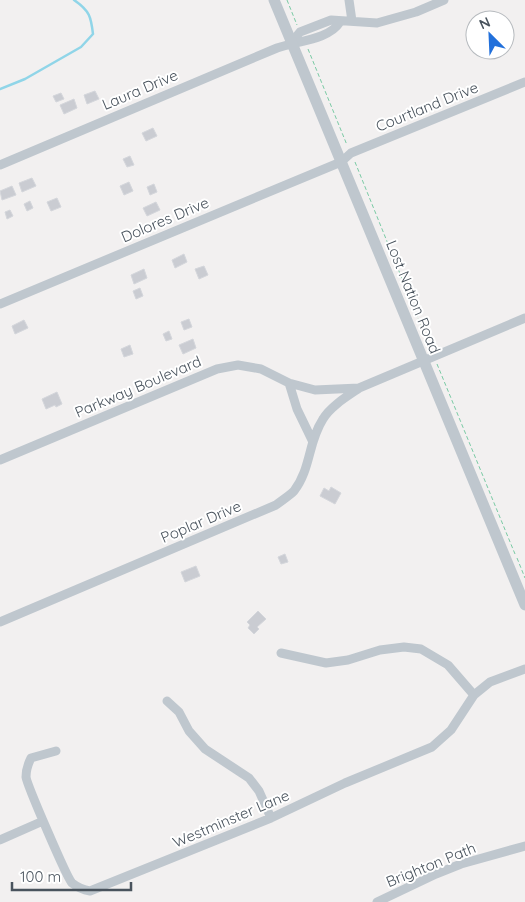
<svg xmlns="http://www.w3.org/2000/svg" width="525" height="902" viewBox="0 0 525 902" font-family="Quicksand,sans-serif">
<rect width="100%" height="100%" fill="#f2f0f0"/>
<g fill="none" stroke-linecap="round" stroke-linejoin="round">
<path stroke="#90d5e8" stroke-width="2.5" d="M 0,89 L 25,79 L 81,47 L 93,34 C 91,17 90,11 74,0"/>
</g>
<path fill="#caccd2" stroke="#d4d6db" d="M 95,91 L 99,99 L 87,104 L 84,95 Z
M 61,93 L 64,99 L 56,102 L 53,96 Z
M 74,99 L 77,108 L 64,114 L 60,105 Z
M 153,128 L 157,136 L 146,141 L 142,133 Z
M 130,156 L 134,165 L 127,167 L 123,159 Z
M 32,178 L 36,186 L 22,192 L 19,183 Z
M 129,182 L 133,191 L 124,195 L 120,186 Z
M 154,184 L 157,192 L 150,195 L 147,187 Z
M 12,186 L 16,195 L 2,200 L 0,191 Z
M 57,198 L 61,207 L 51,211 L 47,202 Z
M 30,201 L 33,208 L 27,211 L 24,204 Z
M 156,202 L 160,210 L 147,216 L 143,208 Z
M 10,210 L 13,216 L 7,219 L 5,212 Z
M 184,254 L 187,262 L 175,268 L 172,260 Z
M 204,266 L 208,275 L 199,279 L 195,269 Z
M 144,269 L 147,278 L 134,284 L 131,275 Z
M 140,288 L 143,296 L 136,299 L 133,291 Z
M 189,319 L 192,327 L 184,330 L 181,322 Z
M 24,320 L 28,328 L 15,334 L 12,326 Z
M 169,331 L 172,339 L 166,341 L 163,334 Z
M 193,339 L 196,348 L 183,354 L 179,345 Z
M 130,345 L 133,354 L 124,357 L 121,349 Z
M 57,392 L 62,404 L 56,407 L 55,405 L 46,409 L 42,399 Z
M 331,487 L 341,493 L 335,504 L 320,496 L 324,488 L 329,491 Z
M 285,554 L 288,562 L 281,564 L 278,557 Z
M 196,566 L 200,576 L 185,582 L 181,572 Z
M 258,611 L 266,619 L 257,627 L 259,629 L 254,634 L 248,628 L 250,625 L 247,622 Z"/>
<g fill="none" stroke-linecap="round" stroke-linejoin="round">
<path stroke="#7acaa4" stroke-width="1" stroke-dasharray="4 2.5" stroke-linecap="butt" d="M 287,0 L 297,25
M 308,49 L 347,145
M 355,162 L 430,348
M 437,364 L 515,554
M 517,558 L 525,578"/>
<path stroke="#bfc7ce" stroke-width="9" d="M 349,0 L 352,21
M 291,43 L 300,32 L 331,20 L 377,23 L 416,12 L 444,0
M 0,165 L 277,48 C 296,41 329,40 340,22
M 0,304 L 341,162 L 351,153 L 525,82
M 289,383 L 297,409 L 312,440
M 0,460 L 217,369 L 238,365 L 261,369 L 289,383 L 315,390 L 359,388 L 525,318
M 0,622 L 276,505 C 281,501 289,496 294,491 C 311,469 308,442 323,419 C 330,407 346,397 358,389
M 281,653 L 326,663 L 348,660 L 380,650 L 404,647 L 421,649 L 448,665 L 474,695
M 167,701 L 179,712 L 189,731 L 205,749 L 249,778 L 259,791 L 271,818
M 56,751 L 31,758 C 28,764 26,770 26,777 C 27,785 67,878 72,883 C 77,887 84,890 90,891 L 271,818 L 345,783 L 432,747 L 451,730 L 474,695 L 490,682 L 525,669
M 0,840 L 43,821
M 377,902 L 436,874 L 461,864 L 525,846"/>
<path stroke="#bfc7ce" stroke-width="11" d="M 274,0 L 525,605"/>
</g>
<g text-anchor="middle" stroke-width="4" stroke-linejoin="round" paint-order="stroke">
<g font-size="15" fill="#49535d" stroke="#fff">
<text transform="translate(140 90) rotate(-23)" y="5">Laura Drive</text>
<text transform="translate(427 107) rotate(-22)" y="5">Courtland Drive</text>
<text transform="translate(165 220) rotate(-23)" y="5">Dolores Drive</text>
<text transform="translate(413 297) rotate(68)" y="5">Lost Nation Road</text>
<text transform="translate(138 387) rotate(-23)" y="5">Parkway Boulevard</text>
<text transform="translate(201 522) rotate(-23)" y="5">Poplar Drive</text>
<text transform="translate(231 819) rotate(-23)" y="5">Westminster Lane</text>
<text transform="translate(431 865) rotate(-22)" y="5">Brighton Path</text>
</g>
</g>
<g transform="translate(490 35) rotate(336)"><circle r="24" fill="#ffffff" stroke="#b6babe"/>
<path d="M0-4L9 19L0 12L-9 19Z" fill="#2270db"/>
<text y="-8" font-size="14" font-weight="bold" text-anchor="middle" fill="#49535d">N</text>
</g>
<path d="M12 882v8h119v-8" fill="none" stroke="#49535d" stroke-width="2.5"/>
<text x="20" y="882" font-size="15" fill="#49535d" stroke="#ffffff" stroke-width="4" paint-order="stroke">100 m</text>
</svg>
